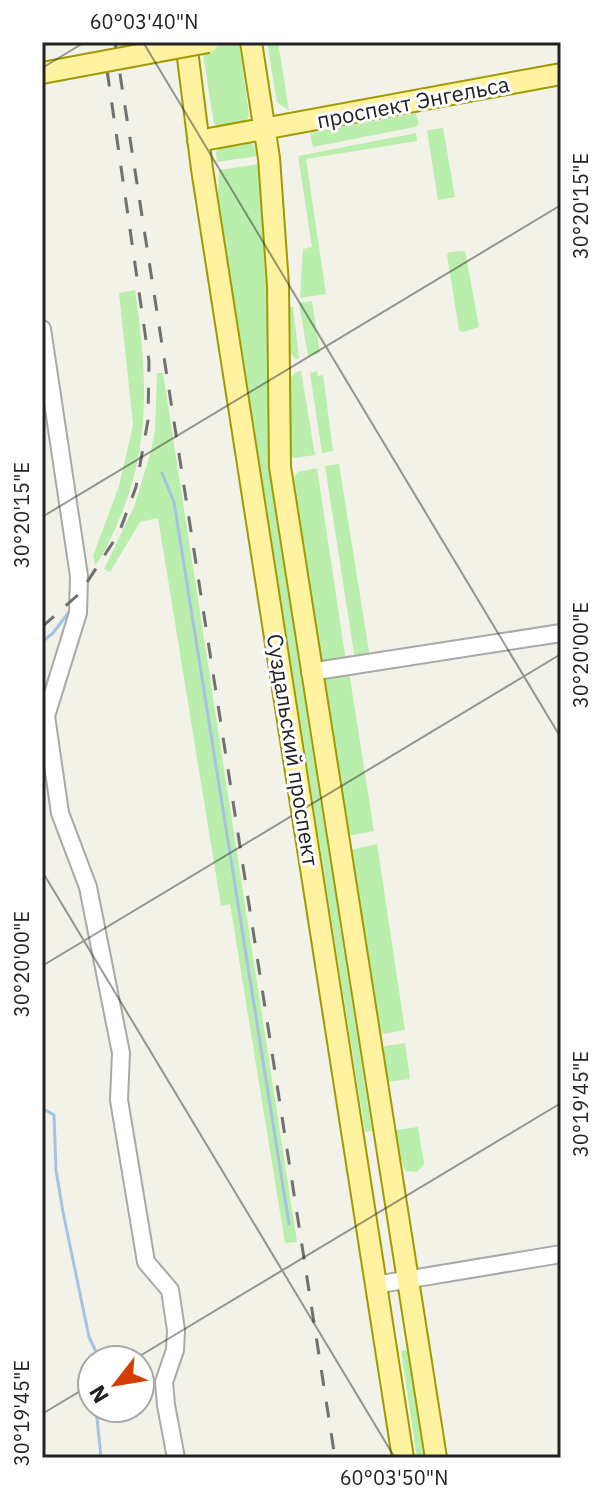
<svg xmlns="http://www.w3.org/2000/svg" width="603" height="1500" viewBox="0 0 603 1500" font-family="'IBM Plex Sans',sans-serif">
<rect width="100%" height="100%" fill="#f2f2e9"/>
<path fill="#baeead" d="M 201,42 L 239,42 L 249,115 L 246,122 L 220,128 L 214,124 Z
M 267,42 L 278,42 L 289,111 L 277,102 Z
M 413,114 L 416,114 L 419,124 L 415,127 L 313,147 L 310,133 Z
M 443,128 L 455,197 L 438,200 L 427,130 Z
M 416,133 L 417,141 L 306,159 L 326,294 L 300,298 L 303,249 L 312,247 L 298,156 Z
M 247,141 L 253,144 L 258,156 L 217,162 L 216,152 L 220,146 Z
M 259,164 L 269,303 L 269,448 L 273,498 L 372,1131 L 365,1132 L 218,198 L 219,170 Z
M 465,251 L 479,327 L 463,332 L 459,330 L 447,255 L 449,252 Z
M 135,290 C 147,371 152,445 118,522 C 112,536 105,553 95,565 L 93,556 L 119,486 L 133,425 L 119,293 Z
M 312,301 L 320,353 L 308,356 L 299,303 Z
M 290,307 L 293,307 L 299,358 L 296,359 L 290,353 Z
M 301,371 L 315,455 L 294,458 L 291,456 L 290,378 L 296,372 Z
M 317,371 L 318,376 L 323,375 L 333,451 L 322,453 L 310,373 Z
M 157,373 L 163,373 L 297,1242 L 285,1243 L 230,904 L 221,906 L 158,518 L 140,522 L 110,572 L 104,569 L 134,507 L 151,451 L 155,430 Z
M 339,464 L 370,658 L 355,660 L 325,466 Z
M 317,468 L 346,662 L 322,663 L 318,655 L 293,478 L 298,472 Z
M 349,672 L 374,831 L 347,836 L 323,684 L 329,677 Z
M 377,844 L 405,1030 L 384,1034 L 378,1028 L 350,850 Z
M 405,1043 L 410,1079 L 385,1082 L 380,1052 L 385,1046 Z
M 386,1094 L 390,1094 L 396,1130 L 418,1127 L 424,1164 L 417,1172 L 405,1171 L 392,1134 Z
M 408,1350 L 425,1458 L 417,1458 L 401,1351 Z"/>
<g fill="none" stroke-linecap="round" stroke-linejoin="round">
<path stroke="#a7c3e2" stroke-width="3" d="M 162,473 L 174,502 L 289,1224
M 42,642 L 53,633 L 72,608
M 42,1108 L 54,1115 L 56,1170 L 63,1212 L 89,1337 L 100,1360
M 96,1408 L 101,1458"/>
<defs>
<path id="minor" d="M 42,329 L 79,576 L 78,613 L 46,716 L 60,813 L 88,887 L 121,1053 L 119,1100 L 146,1262 L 170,1290 L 176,1330 L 175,1350 L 164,1382 L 166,1405 L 176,1458
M 310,672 L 561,633
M 375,1285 L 561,1254"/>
<path id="major" d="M 186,42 L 202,169 L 403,1458
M 251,42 L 269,158 L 278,285 L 280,467 L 436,1458
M 198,141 L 561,74"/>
</defs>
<use href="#minor" stroke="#a9a9a9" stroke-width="20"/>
<use href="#major" stroke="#a09a00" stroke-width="24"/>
<use href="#minor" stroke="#fff" stroke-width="16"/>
<use href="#major" stroke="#fff2a1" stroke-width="20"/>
<path stroke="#707070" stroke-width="3" stroke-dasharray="16 16" stroke-linecap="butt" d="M 115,42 L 335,1458
M 42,627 L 80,593 L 119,533 L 136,487 L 148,420 L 149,361 L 107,70"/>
<defs>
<path id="major-bridge" d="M 42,73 L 208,42"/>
</defs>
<use href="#major-bridge" stroke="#a09a00" stroke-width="24" stroke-linecap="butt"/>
<use href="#major-bridge" stroke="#fff2a1" stroke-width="20"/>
</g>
<path fill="none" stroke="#222" stroke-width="2" stroke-opacity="0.45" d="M 143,42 L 561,738M 42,68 L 85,42M 42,517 L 561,205M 42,871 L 395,1458M 42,966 L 561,654M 133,1360 L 561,1103M 42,1414 L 92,1384"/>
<g text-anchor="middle" stroke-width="6" stroke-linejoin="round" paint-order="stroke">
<g font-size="22" fill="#222" stroke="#fff">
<text transform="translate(413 102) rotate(-11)" y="8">проспект Энгельса</text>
<text transform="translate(293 750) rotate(81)" y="8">Суздальский проспект</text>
</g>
</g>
<rect width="603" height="1500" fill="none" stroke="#ffffff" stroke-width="88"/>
<g transform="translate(116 1384) rotate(239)"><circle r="38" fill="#ffffff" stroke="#a7a7a7" stroke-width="2"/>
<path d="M0-6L14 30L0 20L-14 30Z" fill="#d43e00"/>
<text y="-12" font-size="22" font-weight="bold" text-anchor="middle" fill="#222222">N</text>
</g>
<rect x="44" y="44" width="515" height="1412" fill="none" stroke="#222" stroke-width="3"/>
<g font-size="20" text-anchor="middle" fill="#222">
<text x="144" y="29">60°03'40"N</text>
<text transform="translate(581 206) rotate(-90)" y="7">30°20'15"E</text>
<text transform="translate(22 515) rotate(-90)" y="7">30°20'15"E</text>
<text transform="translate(581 655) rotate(-90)" y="7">30°20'00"E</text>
<text transform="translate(22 964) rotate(-90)" y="7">30°20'00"E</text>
<text transform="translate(581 1104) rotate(-90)" y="7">30°19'45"E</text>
<text transform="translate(22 1413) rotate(-90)" y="7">30°19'45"E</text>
<text x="394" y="1485">60°03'50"N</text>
</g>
</svg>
